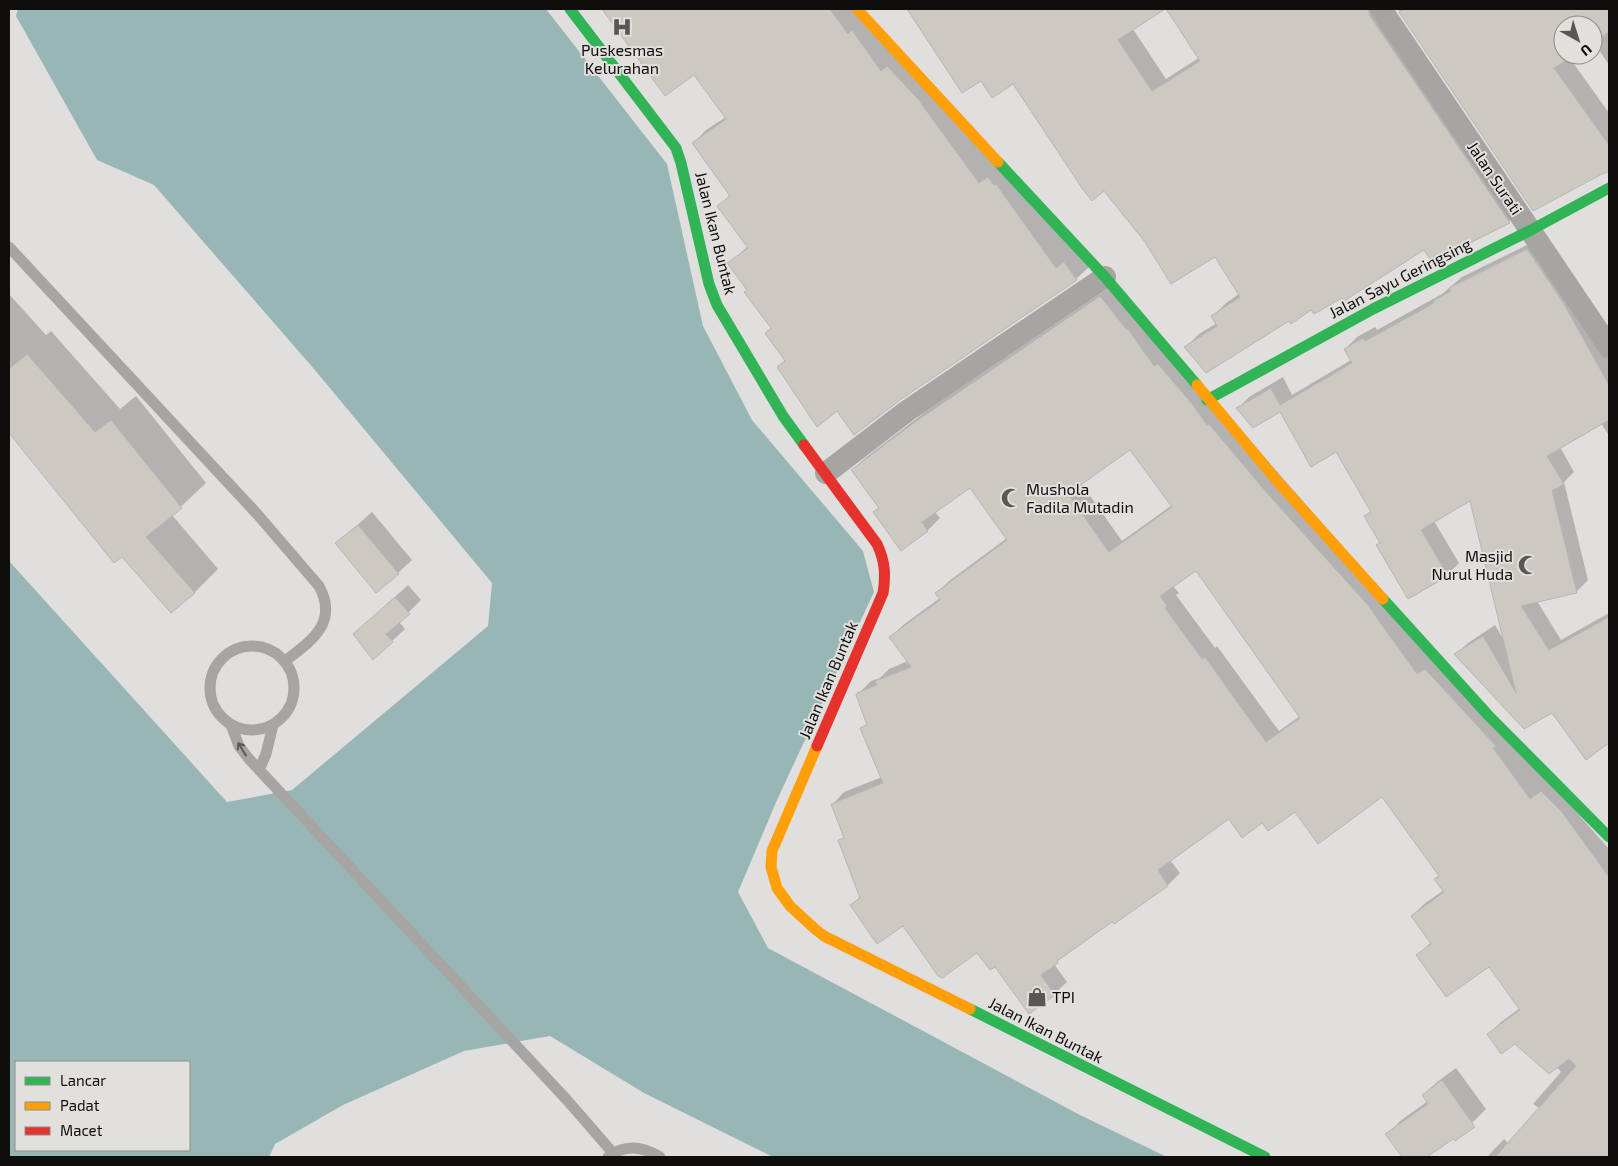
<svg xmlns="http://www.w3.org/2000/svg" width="1618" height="1166" viewBox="0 0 1618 1166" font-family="'Exo 2',sans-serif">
<rect width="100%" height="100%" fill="#e1dfdd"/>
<path fill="#99b6b7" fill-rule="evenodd" d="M 18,9 L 546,9 L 667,164 L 703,326 L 752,420 L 863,551 L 874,592 L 777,800 L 738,892 L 768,948 L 1080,1115 L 1167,1157 L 773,1157 L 644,1093 L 550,1036 L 464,1051 L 343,1105 L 275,1144 L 269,1157 L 9,1157 L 9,561 L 227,802 L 292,790 L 488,626 L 492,583 L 314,369 L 154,185 L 97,160 L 16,16 ZM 16,1062 L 189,1062 L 189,1150 L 16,1150 Z"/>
<path fill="#0003" fill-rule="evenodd" d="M 604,9 L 851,9 L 1089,267 L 1076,279 L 837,410 L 779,367 L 786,360 L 772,328 L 729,263 L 748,246 L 719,206 L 731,194 L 694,143 L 706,130 L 726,117 L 695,73 L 666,94 Z
M 908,9 L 1163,9 L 1133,29 L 1166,79 L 1200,57 L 1168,9 L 1387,9 L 1522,209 L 1509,222 L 1424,248 L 1342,296 L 1289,319 L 1186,347 L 1199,334 L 1217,323 L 1213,316 L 1226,303 L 1239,294 L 1215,255 L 1146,242 L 1105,189 L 1013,83 L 982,79 L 962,91 Z
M 1398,9 L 1609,9 L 1609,65 L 1593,41 L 1593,25 L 1563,25 L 1563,55 L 1572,55 L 1569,57 L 1609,113 L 1609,171 L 1601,173 L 1534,209 Z
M 1539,239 L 1609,353 L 1609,436 L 1601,423 L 1560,447 L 1574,472 L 1564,482 L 1588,580 L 1576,592 L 1537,601 L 1561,640 L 1609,613 L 1609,742 L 1586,758 L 1553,711 L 1524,728 L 1456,654 L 1468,643 L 1495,625 L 1505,642 L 1471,499 L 1434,521 L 1459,563 L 1447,575 L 1381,542 L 1366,516 L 1372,510 L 1337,451 L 1280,411 L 1238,408 L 1249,397 L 1283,377 L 1292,395 L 1351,360 L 1345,349 L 1357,337 L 1375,327 L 1377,330 L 1442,294 L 1462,277 Z
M 1113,285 L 1609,849 L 1609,1157 L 1487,1157 L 1504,1139 L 1508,1143 L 1539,1108 L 1533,1104 L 1561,1072 L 1554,1064 L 1515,1042 L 1489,1034 L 1501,1022 L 1520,1008 L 1489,965 L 1418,955 L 1431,942 L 1412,916 L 1424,904 L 1444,890 L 1440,876 L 1383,795 L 1295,810 L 1263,822 L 1229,817 L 1170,860 L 1180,873 L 1168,885 L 1114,923 L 1113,920 L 1065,954 L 1054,964 L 1067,982 L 1054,994 L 1029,1012 L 995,965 L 977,951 L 851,905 L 861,896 L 840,841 L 845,836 L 832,805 L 844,792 L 882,777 L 862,728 L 868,722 L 858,694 L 871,681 L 880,678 L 889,669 L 908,661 L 891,637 L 903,625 L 940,598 L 937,593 L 949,581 L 1007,538 L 971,487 L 935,512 L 940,518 L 928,530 L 901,549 L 875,512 L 880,507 L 853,470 L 865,458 L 928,410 ZM 1130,448 L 1172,505 L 1122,541 L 1081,483 ZM 1196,569 L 1300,716 L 1279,731 L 1217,646 L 1215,648 L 1176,595 L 1179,593 L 1173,586 Z
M 9,294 L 46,335 L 51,331 L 120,409 L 136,396 L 206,483 L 172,515 L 218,569 L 194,593 L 122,555 L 114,561 L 9,431 Z
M 372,512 L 412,560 L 398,573 L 337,543 Z
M 408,585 L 421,600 L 399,622 L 405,629 L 392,641 L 354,634 Z
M 1456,1068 L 1486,1109 L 1472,1123 L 1425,1157 L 1403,1157 L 1387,1135 L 1400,1121 L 1428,1101 L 1423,1095 L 1437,1082 Z"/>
<path fill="#ccc8c2" stroke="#b7b6b4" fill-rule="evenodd" d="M 602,9 L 830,9 L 848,34 L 852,30 L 881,71 L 887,66 L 918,99 L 979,183 L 988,177 L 994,185 L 996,184 L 1056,268 L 1064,262 L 1077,280 L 900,400 L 854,435 L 837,411 L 817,427 L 777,367 L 785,361 L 765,333 L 771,328 L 744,292 L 747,290 L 727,263 L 748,248 L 717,206 L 730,196 L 692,143 L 726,119 L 694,75 L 665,96 Z
M 907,9 L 1165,9 L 1118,40 L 1152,91 L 1200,61 L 1166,9 L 1368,9 L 1370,16 L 1510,223 L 1432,262 L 1424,250 L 1344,301 L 1342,298 L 1314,314 L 1311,310 L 1291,324 L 1289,321 L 1206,373 L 1184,347 L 1217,326 L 1211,316 L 1240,297 L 1215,257 L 1171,284 L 1145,242 L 1104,191 L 1092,201 L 1082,188 L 1013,84 L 992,98 L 981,81 L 962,93 Z
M 1404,9 L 1609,9 L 1609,32 L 1593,43 L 1593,25 L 1563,25 L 1563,55 L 1574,55 L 1554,68 L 1609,145 L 1609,172 L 1602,174 L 1533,211 L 1399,12 Z
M 1527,249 L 1564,304 L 1609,385 L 1609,420 L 1547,456 L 1564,484 L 1552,491 L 1577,593 L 1521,606 L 1549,650 L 1609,617 L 1609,743 L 1586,760 L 1552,713 L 1524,729 L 1454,654 L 1483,636 L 1516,693 L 1470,501 L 1421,530 L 1448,576 L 1408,599 L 1376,545 L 1380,543 L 1364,516 L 1371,512 L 1336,452 L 1311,467 L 1280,412 L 1253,428 L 1236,408 L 1271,388 L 1280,405 L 1352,363 L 1344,349 L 1363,338 L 1365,341 L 1434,303 L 1433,301 L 1451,291 L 1449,288 Z
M 1100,296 L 1127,330 L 1128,329 L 1154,366 L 1158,364 L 1193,405 L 1207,425 L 1209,424 L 1267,493 L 1367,604 L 1417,674 L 1425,669 L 1496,746 L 1493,748 L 1530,799 L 1541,791 L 1562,812 L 1609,877 L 1609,1157 L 1495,1157 L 1576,1066 L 1569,1059 L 1549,1074 L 1515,1044 L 1501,1054 L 1487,1034 L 1520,1010 L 1489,967 L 1446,997 L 1416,955 L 1431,944 L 1411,916 L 1444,892 L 1434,879 L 1439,876 L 1382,797 L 1318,844 L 1295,812 L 1268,831 L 1262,823 L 1242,838 L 1229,819 L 1158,870 L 1168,886 L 1114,924 L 1112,922 L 1057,961 L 1058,963 L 1041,975 L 1055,995 L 1029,1014 L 995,967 L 990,970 L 977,953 L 942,978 L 938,976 L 903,926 L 877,944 L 850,905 L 860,898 L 838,840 L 844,838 L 831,804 L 883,783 L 860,728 L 867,725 L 856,695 L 857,693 L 877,685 L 875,681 L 911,667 L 889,637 L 940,600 L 935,593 L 1007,540 L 970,488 L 922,522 L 928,531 L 901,551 L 873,512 L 879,508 L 851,470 L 915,422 ZM 1130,450 L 1172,507 L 1109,552 L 1068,494 ZM 1196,571 L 1300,718 L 1266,742 L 1205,657 L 1202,659 L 1165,608 L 1167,606 L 1160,596 Z
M 27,354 L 95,432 L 111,420 L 182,508 L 146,537 L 195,593 L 171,613 L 122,557 L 114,563 L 9,433 L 9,369 Z
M 358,525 L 399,574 L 376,593 L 335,543 Z
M 395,597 L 410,614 L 386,634 L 393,642 L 373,660 L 353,634 Z
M 1442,1080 L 1475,1127 L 1455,1141 L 1453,1139 L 1427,1157 L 1402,1157 L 1385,1134 L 1428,1104 L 1422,1095 Z"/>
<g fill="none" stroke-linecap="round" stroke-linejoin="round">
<path stroke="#a6a5a4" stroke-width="11" d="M 9,247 L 258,515 L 319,586 C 339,623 311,641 285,661
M210 688a42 42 0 1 1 84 0a42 42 0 1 1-84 0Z
M 231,725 L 239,746 L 249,759 L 567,1100 L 613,1153
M 259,770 L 266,754 L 273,725
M 608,1157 C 625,1144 642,1146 660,1157"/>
<path stroke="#a6a5a4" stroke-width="22" d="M 1381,9 L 1609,347
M 826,473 L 907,411 L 1105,277"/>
<path stroke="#30b455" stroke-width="11" d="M 570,9 L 676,148 L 681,163 L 709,284 L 717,305 L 783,416 L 804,445
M 998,162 L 1105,277 L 1197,385
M 1207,400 L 1373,309 L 1531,230 L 1609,188
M 1383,599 L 1488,715 L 1609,837
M 970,1009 L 1265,1157"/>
<path stroke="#ff9f0a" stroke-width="11" d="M 857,9 L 998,162
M 1197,385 L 1279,483 L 1383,599
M 817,746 L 772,851 L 771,867 L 777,888 L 790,906 L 815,929 L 824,936 L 970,1009"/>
<path stroke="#e5322d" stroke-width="11" d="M 804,445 L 877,544 C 885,561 886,575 883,593 L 817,746"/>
</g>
<defs><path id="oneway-shaft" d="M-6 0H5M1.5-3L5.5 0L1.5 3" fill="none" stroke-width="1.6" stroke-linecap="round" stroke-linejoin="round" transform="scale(1.25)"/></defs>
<use stroke="#5a5a58" href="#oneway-shaft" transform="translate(242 749) rotate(-121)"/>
<defs>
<symbol id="hospital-bare" viewBox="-9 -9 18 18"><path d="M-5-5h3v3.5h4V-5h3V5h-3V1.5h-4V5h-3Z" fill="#585755" stroke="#e2e0dc" stroke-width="2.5" paint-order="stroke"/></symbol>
<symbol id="mosque-bare" viewBox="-9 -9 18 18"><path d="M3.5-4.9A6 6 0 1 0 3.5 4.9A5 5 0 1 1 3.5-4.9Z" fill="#585755" stroke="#e2e0dc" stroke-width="2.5" paint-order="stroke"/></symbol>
<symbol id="shop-bare" viewBox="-9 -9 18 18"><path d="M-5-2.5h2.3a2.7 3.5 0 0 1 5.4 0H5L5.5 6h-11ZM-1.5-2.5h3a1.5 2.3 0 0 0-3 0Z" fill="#585755" stroke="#e2e0dc" stroke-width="2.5" paint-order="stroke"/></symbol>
</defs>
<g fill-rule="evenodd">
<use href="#hospital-bare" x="608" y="13" width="28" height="28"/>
<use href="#mosque-bare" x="997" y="484" width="28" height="28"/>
<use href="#mosque-bare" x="1514" y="551" width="28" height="28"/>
<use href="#shop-bare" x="1023" y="983" width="28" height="28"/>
</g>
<g text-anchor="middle" stroke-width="4" stroke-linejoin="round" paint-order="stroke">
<g font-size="16" fill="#0f0e0c" stroke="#e2e0dc" text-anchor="start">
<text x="622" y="56" text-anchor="middle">Puskesmas<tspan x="622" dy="18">Kelurahan</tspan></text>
<text x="1026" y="495">Mushola<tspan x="1026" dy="18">Fadila Mutadin</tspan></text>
<text x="1513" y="562" text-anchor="end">Masjid<tspan x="1513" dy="18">Nurul Huda</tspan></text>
<text x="1052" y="1003">TPI</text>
</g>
<g font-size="16" fill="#0f0e0c" stroke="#e2e0dc">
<text transform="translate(1495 178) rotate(56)" y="6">Jalan Surati</text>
<text transform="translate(716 233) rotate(76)" y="6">Jalan Ikan Buntak</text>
<text transform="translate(1400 278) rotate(-27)" y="6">Jalan Sayu Geringsing</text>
<text transform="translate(828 680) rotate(-67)" y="6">Jalan Ikan Buntak</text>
<text transform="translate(1046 1030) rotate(27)" y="6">Jalan Ikan Buntak</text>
</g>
</g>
<rect width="1618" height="1166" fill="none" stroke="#0f0e0c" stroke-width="20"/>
<rect x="15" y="1061" width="175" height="90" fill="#e2e0dc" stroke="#8e8c89"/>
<rect x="25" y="1077" width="25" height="8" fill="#30b455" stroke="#8e8c89"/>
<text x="60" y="1086" font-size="15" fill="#0f0e0c">Lancar</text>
<rect x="25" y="1102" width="25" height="8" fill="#ff9f0a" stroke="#8e8c89"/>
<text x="60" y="1111" font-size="15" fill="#0f0e0c">Padat</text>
<rect x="25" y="1127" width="25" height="8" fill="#e5322d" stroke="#8e8c89"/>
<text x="60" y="1136" font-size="15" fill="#0f0e0c">Macet</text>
<g transform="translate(1578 40) rotate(141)"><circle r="24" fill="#e2e0dc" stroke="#8e8c89"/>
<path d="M0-4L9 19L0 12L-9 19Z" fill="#585755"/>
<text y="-8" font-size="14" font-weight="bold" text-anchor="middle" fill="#0f0e0c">U</text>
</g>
</svg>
